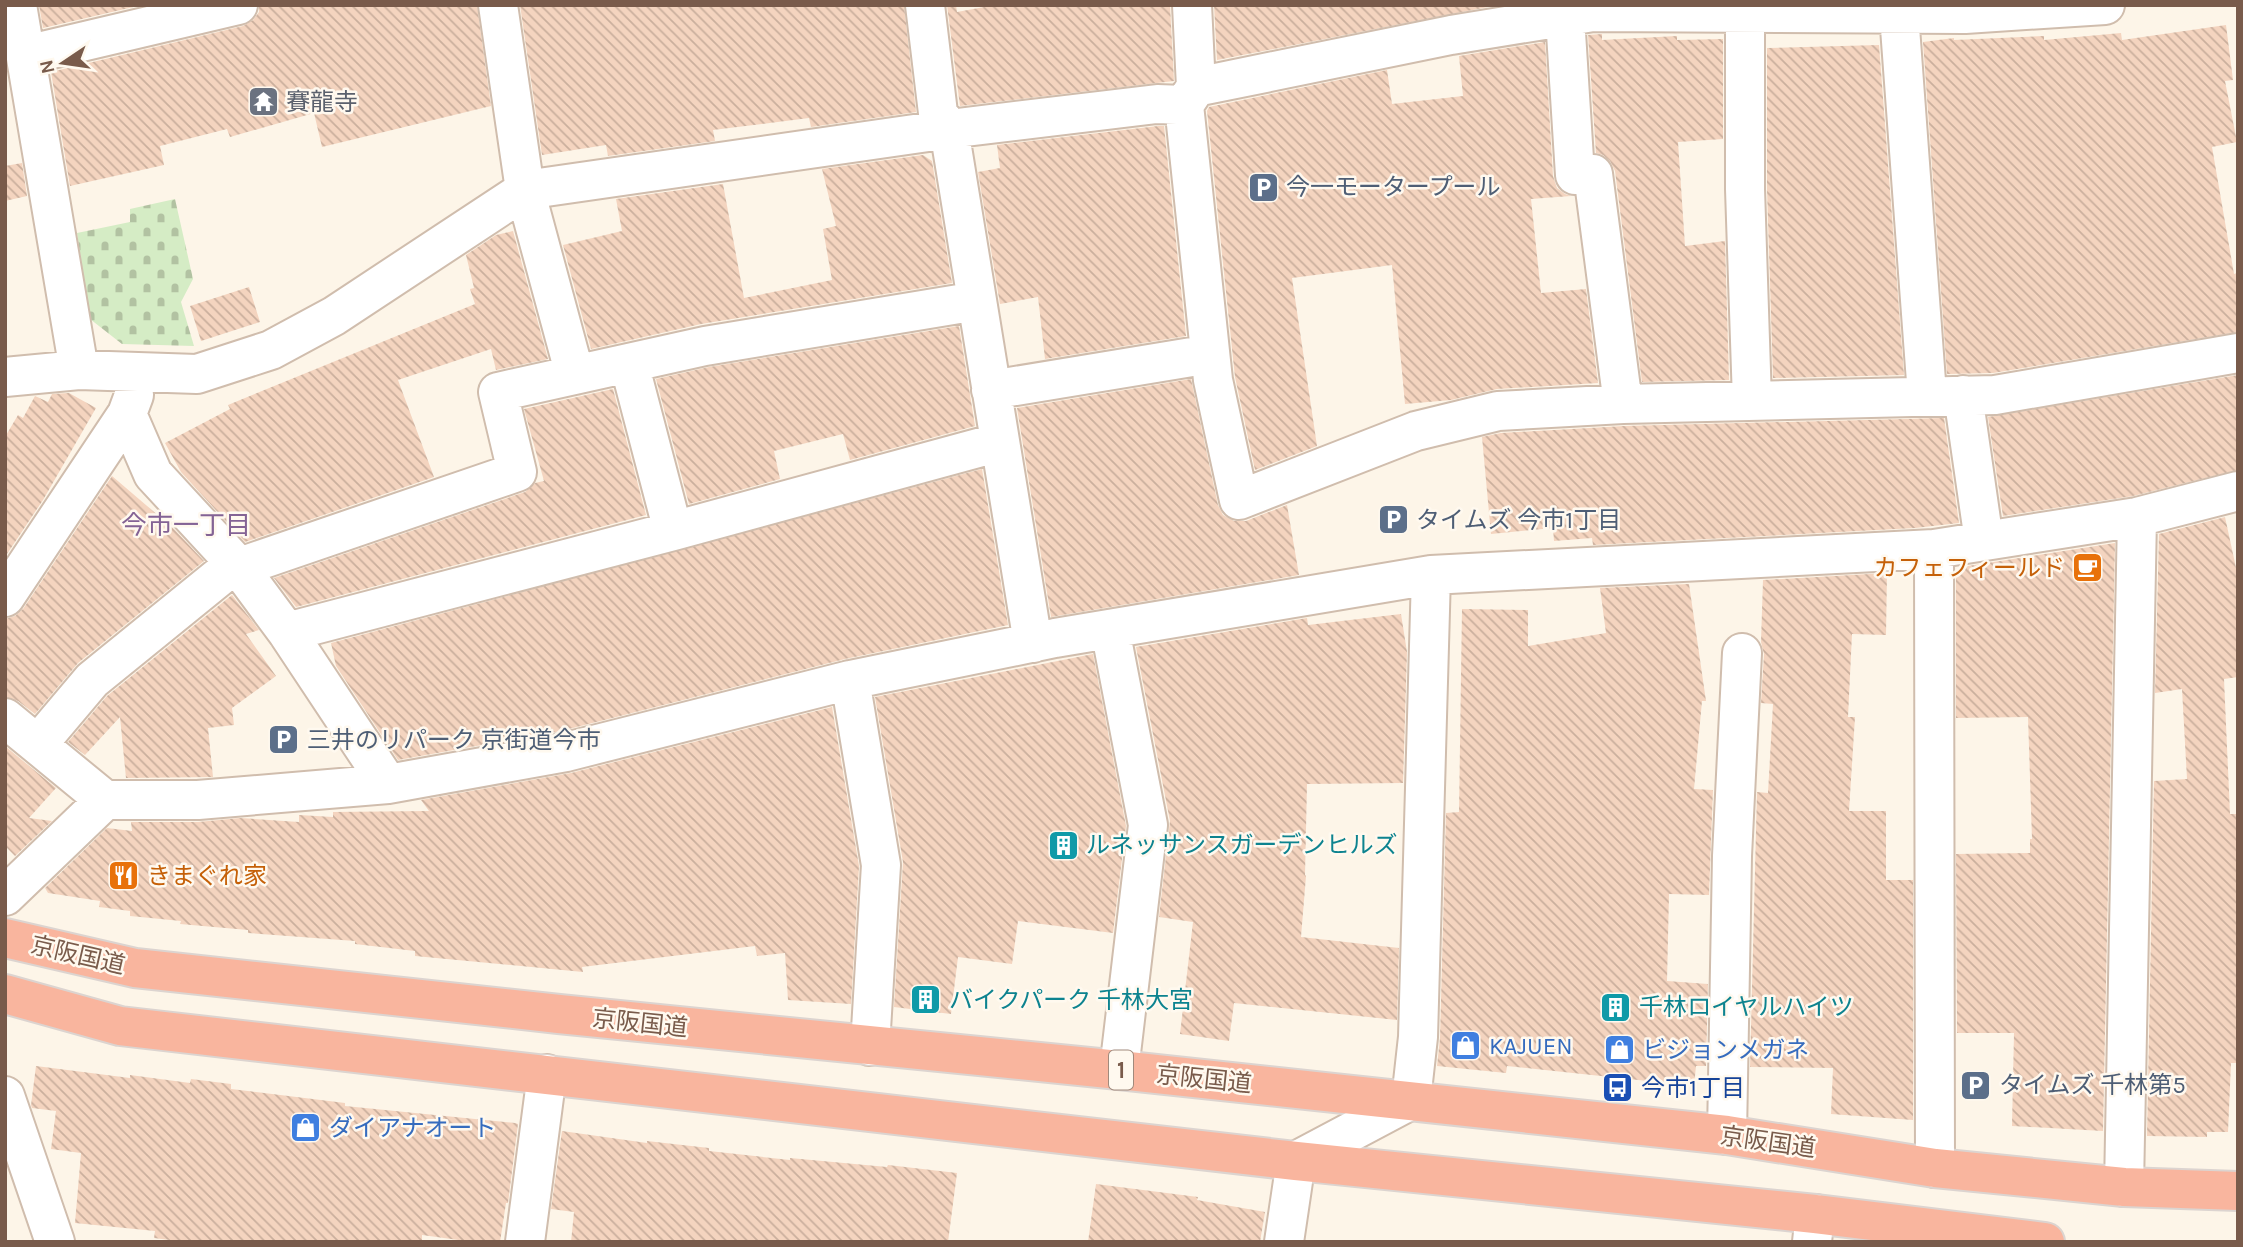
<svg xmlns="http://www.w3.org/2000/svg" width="2243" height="1247" viewBox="0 0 2243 1247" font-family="Karla,'Noto Sans JP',sans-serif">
<defs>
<pattern id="cemetery-stones" width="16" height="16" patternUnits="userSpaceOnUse" patternTransform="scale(1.75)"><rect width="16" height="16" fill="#d5ecc5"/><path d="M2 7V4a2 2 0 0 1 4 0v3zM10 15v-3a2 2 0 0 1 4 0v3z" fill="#b2c2a2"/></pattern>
<pattern id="building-back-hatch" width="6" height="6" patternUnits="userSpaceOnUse" patternTransform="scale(1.75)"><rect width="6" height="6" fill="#f4d4bf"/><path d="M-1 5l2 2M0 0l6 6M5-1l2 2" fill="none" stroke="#caaf9d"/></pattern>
</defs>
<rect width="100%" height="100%" fill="#fdf5e8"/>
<path fill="url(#cemetery-stones)" d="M 175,199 L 193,279 L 181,302 L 194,346 L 122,344 L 90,319 L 77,233 L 130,222 L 130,209 Z"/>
<path fill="url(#building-back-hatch)" d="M 39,5 L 142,5 L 43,28 Z
M 259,5 L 477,5 L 491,106 L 322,147 L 314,113 L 230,137 L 227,129 L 160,146 L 164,165 L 70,186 L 51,72 L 243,26 L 253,20 L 259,12 Z
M 520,5 L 904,5 L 916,112 L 811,127 L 809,118 L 713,130 L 715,141 L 608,156 L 606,145 L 542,155 Z
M 947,5 L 956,5 L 957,12 L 995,5 L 1170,5 L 1174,81 L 960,106 Z
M 1214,5 L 1498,5 L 1217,60 Z
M 2226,25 L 2233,80 L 2225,81 L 2237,142 L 2212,147 L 2234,274 L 2238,273 L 2238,332 L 1993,373 L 1947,374 L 1923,42 L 1954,38 L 1954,40 L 2044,36 L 2044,40 L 2121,33 L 2122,40 Z
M 1602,34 L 1602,40 L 1677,36 L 1677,40 L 1723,39 L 1723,139 L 1678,142 L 1685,246 L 1725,241 L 1729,380 L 1642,382 L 1615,171 L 1610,161 L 1603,155 L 1596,153 L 1588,35 Z
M 1545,42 L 1553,176 L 1557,188 L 1565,194 L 1571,196 L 1531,199 L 1541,293 L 1586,289 L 1598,383 L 1497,389 L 1451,400 L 1405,404 L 1392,265 L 1292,278 L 1317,446 L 1255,470 L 1235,377 L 1207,111 L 1209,107 L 1387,70 L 1392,104 L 1463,96 L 1459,56 Z
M 1879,45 L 1904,375 L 1773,378 L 1767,189 L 1767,48 Z
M 1158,126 L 1164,126 L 1186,336 L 1045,359 L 1038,297 L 1000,304 L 978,172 L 1000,168 L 997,145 Z
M 923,155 L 932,161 L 952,283 L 701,324 L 591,349 L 563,245 L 622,231 L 616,199 L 723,184 L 744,298 L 832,280 L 823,229 L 836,226 L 822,169 Z
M 22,163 L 27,196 L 5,201 L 5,166 Z
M 513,231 L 548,359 L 496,370 L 491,349 L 398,380 L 434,477 L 245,542 L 181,472 L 165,443 L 230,409 L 228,405 L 475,304 L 470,289 L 474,288 L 466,255 L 496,235 Z
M 249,287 L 260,322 L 201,341 L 190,306 Z
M 959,326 L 975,426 L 850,460 L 843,434 L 774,451 L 780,479 L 689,504 L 656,379 L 709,367 Z
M 2238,375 L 2238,470 L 2133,496 L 2003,516 L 1988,417 Z
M 1191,379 L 1218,505 L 1223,515 L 1234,521 L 1246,521 L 1287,505 L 1299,575 L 1051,617 L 1017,408 Z
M 613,389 L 646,515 L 296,607 L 274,578 L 525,492 L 535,483 L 544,481 L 524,409 Z
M 69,393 L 96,408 L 43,500 L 5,557 L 5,437 L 18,415 L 23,418 L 35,396 L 48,402 L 52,394 Z
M 1944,418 L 1959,523 L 1915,528 L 1593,545 L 1592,538 L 1554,541 L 1553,528 L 1491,534 L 1482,437 L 1501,433 L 1624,426 Z
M 982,469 L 1008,625 L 845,659 L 561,731 L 398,760 L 336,666 L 331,643 Z
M 112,476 L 174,529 L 204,561 L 78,663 L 35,714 L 18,701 L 5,697 L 5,619 L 15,616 L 23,609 Z
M 2225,517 L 2238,577 L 2238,677 L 2224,679 L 2230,814 L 2238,814 L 2238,1063 L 2231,1063 L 2228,1132 L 2207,1132 L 2207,1137 L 2147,1136 L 2154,781 L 2187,779 L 2182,689 L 2155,693 L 2159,534 Z
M 2115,543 L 2103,1131 L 2012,1126 L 2014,1033 L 1957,1033 L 1956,854 L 2030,853 L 2030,839 L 2032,839 L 2028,717 L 1956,718 L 1956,576 L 1968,566 Z
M 1887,573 L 1886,635 L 1852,634 L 1848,717 L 1855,717 L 1849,811 L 1886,811 L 1886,880 L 1913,880 L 1913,1120 L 1831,1114 L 1833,1068 L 1750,1067 L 1757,792 L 1768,793 L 1773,704 L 1761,703 L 1764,654 L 1761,642 L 1763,580 Z
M 1689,584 L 1706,701 L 1702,701 L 1694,789 L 1713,790 L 1709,895 L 1669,894 L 1667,981 L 1708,984 L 1706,1066 L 1696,1066 L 1694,1086 L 1507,1066 L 1506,1073 L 1437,1066 L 1440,1038 L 1446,813 L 1459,812 L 1462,609 L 1528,610 L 1528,646 L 1606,633 L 1600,588 Z
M 232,595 L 259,630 L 246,634 L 276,676 L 232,708 L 234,725 L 208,728 L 213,777 L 126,778 L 120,717 L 85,755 L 68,742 L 107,696 Z
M 1401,614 L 1407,652 L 1403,783 L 1307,784 L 1305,875 L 1306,876 L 1301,937 L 1399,948 L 1397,1020 L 1234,1003 L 1229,1041 L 1180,1034 L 1193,922 L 1159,917 L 1170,821 L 1136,647 L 1307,618 L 1308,625 Z
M 1093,654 L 1126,826 L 1113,933 L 1018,921 L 1012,964 L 958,957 L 951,1014 L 894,1007 L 903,862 L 875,697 Z
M 832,707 L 859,866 L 851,1004 L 788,1000 L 785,953 L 757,956 L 755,946 L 582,967 L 583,972 L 415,956 L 415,951 L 355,944 L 355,941 L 248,933 L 248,930 L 180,924 L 181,921 L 130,916 L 130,911 L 99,907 L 100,901 L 48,893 L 45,888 L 107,828 L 132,831 L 131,822 L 198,822 L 240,818 L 299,822 L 299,815 L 333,817 L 333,812 L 429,811 L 421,800 L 571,773 Z
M 5,746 L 56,788 L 29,818 L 52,821 L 15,856 L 5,846 Z
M 36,1066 L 130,1078 L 130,1075 L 190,1083 L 191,1079 L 231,1084 L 231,1089 L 345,1103 L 345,1106 L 515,1123 L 518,1124 L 508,1203 L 506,1203 L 500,1242 L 473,1242 L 422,1235 L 422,1242 L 185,1242 L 154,1238 L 155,1231 L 75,1223 L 81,1153 L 51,1149 L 56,1111 L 32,1108 L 31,1105 Z
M 562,1131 L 647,1143 L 647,1141 L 709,1148 L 709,1151 L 790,1160 L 790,1158 L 887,1167 L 888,1165 L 957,1173 L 948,1242 L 571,1242 L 574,1212 L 551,1209 Z
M 1096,1184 L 1198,1197 L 1197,1200 L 1265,1212 L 1260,1242 L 1088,1242 Z"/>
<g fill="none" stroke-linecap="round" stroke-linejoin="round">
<defs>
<path id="minor" d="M 17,5 L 79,370
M 498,5 L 525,190 L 575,375
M 925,5 L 938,113 L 949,129 L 1033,643
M 1192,5 L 1196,87 L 1184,105 L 1213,380 L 1239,500 L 1416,431 L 1498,411 L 1623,404 L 1995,395 L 2238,353
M 1745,13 L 1745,189 L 1752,401
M 1899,14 L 1927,395
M 1565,17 L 1575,175 L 1593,174 L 1623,404
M 26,55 L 238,5
M 1196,87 L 1451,35 L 1593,12 L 1965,14 L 2105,5
M 629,363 L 673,531
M 5,377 L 79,370 L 197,374 L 271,350 L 334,316 L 525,190 L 949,129 L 1157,104 L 1184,105
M 991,390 L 1210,354
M 1963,395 L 1984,541
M 127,414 L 153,474 L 238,566 L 287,632 L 388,784
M 1934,549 L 1935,1168
M 5,597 L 127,414 L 134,395
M 1110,629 L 1148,825 L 1119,1070
M 287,632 L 673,531 L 1000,442
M 850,680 L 881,865 L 870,1046
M 5,718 L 105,800 L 198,800 L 388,784 L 566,752 L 850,680 L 1055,638 L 1431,575 L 1934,549 L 2137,517 L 2238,491
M 38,744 L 92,680 L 225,572 L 517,472 L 498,392 L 705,346 L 977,301
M 5,896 L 105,800
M 5,1096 L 55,1242
M 1727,1135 L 1732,856 L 1742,653
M 2124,1187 L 2137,517
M 525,1242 L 547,1074
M 1284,1242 L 1296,1161 L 1411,1100 L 1418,1037 L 1431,575
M 1812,1242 L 1815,1214"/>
<path id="highway" d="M 5,938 L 135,968 L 559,1014 L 1119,1070 L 1727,1135 L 1935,1168 L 2124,1187 L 2238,1191
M 5,994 L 120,1026 L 1296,1161 L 1815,1214 L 2045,1242"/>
</defs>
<use href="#minor" stroke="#d0bdad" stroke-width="42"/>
<use href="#highway" stroke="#dcd4d0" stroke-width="42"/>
<use href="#minor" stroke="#fff" stroke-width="38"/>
<use href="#highway" stroke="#f9b59e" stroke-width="38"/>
</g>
<defs>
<symbol id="temple-square" viewBox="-11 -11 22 22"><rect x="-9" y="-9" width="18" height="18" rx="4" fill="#6b7280" stroke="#fff9ef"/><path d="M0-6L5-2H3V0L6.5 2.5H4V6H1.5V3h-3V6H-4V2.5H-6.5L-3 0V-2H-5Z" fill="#fff"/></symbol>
<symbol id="parking-square" viewBox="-11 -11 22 22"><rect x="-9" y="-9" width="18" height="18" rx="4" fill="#5c6f8a" stroke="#fff9ef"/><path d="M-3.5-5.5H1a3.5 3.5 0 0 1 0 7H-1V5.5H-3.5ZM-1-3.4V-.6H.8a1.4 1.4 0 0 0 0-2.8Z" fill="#fff"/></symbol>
<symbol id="cafe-square" viewBox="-11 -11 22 22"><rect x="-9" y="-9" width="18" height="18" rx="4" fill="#e8710a" stroke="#fff9ef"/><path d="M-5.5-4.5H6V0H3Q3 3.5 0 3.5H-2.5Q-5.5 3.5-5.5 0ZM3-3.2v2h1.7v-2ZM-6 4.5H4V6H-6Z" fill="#fff"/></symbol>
<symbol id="building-square" viewBox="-11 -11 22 22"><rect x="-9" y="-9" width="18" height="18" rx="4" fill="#0f9aa8" stroke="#fff9ef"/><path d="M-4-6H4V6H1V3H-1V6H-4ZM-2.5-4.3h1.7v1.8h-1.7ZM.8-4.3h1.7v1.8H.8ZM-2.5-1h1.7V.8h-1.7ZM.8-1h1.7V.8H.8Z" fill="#fff"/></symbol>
<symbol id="restaurant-square" viewBox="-11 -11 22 22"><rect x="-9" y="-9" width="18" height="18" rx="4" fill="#e8710a" stroke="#fff9ef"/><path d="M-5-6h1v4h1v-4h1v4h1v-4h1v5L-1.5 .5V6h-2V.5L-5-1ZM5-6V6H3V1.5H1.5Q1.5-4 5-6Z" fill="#fff"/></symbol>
<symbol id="shop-square" viewBox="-11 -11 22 22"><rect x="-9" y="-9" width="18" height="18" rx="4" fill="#3f7fe0" stroke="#fff9ef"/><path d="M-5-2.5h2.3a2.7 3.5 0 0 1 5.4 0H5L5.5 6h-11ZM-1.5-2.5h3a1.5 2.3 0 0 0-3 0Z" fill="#fff"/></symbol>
<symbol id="bus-square" viewBox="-11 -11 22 22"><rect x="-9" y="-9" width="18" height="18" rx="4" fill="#1a4fb4" stroke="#fff9ef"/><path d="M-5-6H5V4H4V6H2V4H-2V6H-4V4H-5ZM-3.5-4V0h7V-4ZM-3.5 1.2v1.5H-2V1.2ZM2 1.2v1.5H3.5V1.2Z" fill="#fff"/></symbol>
</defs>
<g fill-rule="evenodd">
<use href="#temple-square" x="246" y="84" width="35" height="35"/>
<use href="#parking-square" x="1246" y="170" width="35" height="35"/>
<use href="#parking-square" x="1376" y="502" width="35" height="35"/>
<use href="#cafe-square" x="2070" y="550" width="35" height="35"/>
<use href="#parking-square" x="266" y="722" width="35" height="35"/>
<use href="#building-square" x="1046" y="828" width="35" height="35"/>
<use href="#restaurant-square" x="106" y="858" width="35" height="35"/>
<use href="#building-square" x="908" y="982" width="35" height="35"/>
<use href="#building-square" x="1598" y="990" width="35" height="35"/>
<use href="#shop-square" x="1448" y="1028" width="35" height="35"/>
<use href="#shop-square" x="1602" y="1032" width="35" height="35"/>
<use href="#parking-square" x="1958" y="1068" width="35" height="35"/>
<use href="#bus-square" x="1600" y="1070" width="35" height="35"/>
<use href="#shop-square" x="288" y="1110" width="35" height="35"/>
</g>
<g text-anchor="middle" stroke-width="5" stroke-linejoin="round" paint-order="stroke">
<rect fill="#fff9ef" stroke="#a18a7c" stroke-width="2" x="1109" y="1050.5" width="24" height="39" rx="5"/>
<g font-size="23" font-weight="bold" fill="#795b4b">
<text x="1121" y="1078">1</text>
</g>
<g font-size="24" fill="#5b616d" stroke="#fff9ef" text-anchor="start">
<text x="286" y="110">賽龍寺</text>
</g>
<g font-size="24" fill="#4e5e75" stroke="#fff9ef" text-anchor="start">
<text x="1286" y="195">今一モータープール</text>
<text x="1416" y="528">タイムズ 今市1丁目</text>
<text x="307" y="748">三井のリパーク 京街道今市</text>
<text x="1999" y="1093">タイムズ 千林第5</text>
</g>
<g font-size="24" fill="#c56008" stroke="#fff9ef" text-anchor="end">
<text x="2065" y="576">カフェフィールド</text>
<text x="147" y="884" text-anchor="start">きまぐれ家</text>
</g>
<g font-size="24" fill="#0d838f" stroke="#fff9ef" text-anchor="start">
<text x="1086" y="853">ルネッサンスガーデンヒルズ</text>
<text x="949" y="1008">バイクパーク 千林大宮</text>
<text x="1639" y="1015">千林ロイヤルハイツ</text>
</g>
<g font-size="24" fill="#795b4b" stroke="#fff9ef">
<text transform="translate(78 955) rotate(13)" y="8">京阪国道</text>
<text transform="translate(640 1023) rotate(6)" y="8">京阪国道</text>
<text transform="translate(1204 1079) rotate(6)" y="8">京阪国道</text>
<text transform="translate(1768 1142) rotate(8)" y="8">京阪国道</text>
</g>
<g font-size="24" fill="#366cbe" stroke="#fff9ef" text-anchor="start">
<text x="1489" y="1054">KAJUEN</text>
<text x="1642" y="1058">ビジョンメガネ</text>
<text x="329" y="1136">ダイアナオート</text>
</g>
<g font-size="24" fill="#164399" stroke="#fff9ef" text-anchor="start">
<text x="1641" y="1096">今市1丁目</text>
</g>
<g font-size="26" fill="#846395" stroke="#fff9ef">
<text x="186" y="534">今市一丁目</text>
</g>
</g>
<rect width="2243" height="1247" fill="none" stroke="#795b4b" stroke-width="14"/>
<g transform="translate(63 63) rotate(257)" stroke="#fff9ef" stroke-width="5" paint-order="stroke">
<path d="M0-5L12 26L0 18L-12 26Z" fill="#795b4b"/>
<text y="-10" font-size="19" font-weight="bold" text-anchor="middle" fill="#795b4b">N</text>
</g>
</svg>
